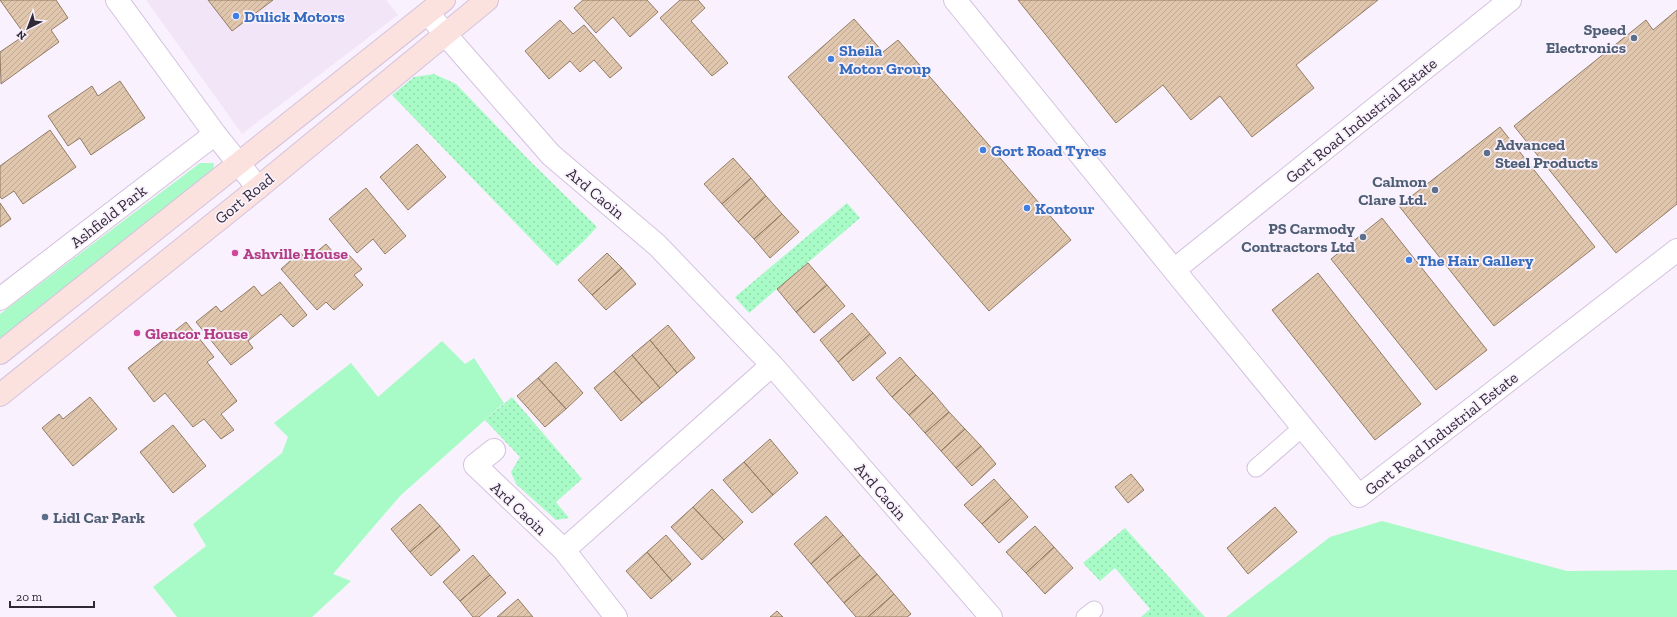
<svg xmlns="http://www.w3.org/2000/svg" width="1677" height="617" viewBox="0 0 1677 617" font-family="'Zilla Slab',serif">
<defs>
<pattern id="park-dots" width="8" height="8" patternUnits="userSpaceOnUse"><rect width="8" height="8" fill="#a8fbc6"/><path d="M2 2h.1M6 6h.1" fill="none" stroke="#91d7ab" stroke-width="1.8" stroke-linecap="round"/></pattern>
<pattern id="building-hatch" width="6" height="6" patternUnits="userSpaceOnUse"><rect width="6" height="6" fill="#dfc6ac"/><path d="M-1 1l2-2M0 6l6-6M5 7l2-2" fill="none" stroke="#c0aa95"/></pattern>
</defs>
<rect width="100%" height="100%" fill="#f9f1fd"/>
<path fill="#f3e5f8" d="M 146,0 L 386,0 L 398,15 L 242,134 Z"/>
<path fill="#a8fbc6" d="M 200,163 L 214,163 L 213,176 L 0,343 L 0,314 Z
M 442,341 L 465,364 L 474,358 L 504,403 L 400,496 L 333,574 L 351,581 L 312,617 L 177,617 L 153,587 L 206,546 L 193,524 L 282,453 L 288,437 L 274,423 L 351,363 L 378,397 Z
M 1382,521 L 1567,571 L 1677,570 L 1677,617 L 1226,617 L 1330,537 Z"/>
<path fill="url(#park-dots)" d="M 434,74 L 456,84 L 526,157 L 597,227 L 584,241 L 557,266 L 392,95 L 414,77 Z
M 847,203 L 860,218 L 749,313 L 735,297 Z
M 512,397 L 582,479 L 556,502 L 569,518 L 556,520 L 516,484 L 511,472 L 520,457 L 485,420 Z
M 1125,528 L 1205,617 L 1141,617 L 1150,609 L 1115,568 L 1100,581 L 1083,563 Z"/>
<path fill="url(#building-hatch)" stroke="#937c64" d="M 0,0 L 56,0 L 68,18 L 51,30 L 59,42 L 1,84 L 0,52 L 25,35 Z
M 208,0 L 273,0 L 232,31 Z
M 583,0 L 647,0 L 658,12 L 630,37 L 613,17 L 596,33 L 574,8 Z
M 680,0 L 698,0 L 705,8 L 691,21 L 728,63 L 712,76 L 660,18 Z
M 1018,0 L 1378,0 L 1296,65 L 1314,88 L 1252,137 L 1220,96 L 1191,120 L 1163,85 L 1116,123 Z
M 1677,10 L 1677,204 L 1616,253 L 1514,126 L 1646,20 L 1653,30 Z
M 854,19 L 883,52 L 898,40 L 1071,240 L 989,311 L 788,77 Z
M 560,20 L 573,34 L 584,25 L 622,68 L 610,78 L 594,60 L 580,72 L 570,61 L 549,79 L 525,51 Z
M 120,81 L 145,118 L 91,155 L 80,138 L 68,146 L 48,116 L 92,86 L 98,96 Z
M 1500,127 L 1595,247 L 1494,326 L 1399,206 Z
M 50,130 L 76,167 L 23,204 L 14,191 L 2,199 L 0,197 L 0,166 Z
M 417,144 L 446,177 L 408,210 L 380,177 Z
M 733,158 L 751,178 L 722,204 L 704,184 Z
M 751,178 L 766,196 L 738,222 L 722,204 Z
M 366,188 L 406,236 L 385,254 L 373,239 L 357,253 L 329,219 Z
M 766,196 L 782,214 L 754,239 L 738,222 Z
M 0,203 L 11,219 L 0,227 Z
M 782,214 L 799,232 L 770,258 L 754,239 Z
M 1382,218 L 1487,350 L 1436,390 L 1331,259 Z
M 326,244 L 339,259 L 346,252 L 362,269 L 354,275 L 363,285 L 334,310 L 326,302 L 317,310 L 281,269 L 300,252 L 307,260 Z
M 607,253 L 622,268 L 592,295 L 578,280 Z
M 808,263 L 827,285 L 796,312 L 777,289 Z
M 622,268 L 636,284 L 606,310 L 592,295 Z
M 1318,273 L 1421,404 L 1375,440 L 1272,310 Z
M 280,282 L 307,315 L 293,327 L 281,314 L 248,341 L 253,348 L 231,365 L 196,322 L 216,306 L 221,312 L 254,286 L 262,296 Z
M 827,285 L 845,306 L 814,333 L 796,312 Z
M 852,313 L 870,334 L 838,362 L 820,340 Z
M 186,322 L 214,357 L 207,362 L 237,401 L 221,414 L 234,430 L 221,439 L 204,419 L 193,427 L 165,393 L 154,402 L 128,368 Z
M 668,325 L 695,358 L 677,373 L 650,340 Z
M 870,334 L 886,353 L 853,381 L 838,362 Z
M 650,340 L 677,373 L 660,388 L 632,355 Z
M 632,355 L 660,388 L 642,403 L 614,371 Z
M 900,357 L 916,375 L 892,397 L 876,378 Z
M 556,362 L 583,393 L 566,409 L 538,378 Z
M 614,371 L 642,403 L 621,421 L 594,388 Z
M 916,375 L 933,393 L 909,415 L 892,397 Z
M 538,378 L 566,409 L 545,427 L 517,396 Z
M 933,393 L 949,412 L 925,433 L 909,415 Z
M 90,397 L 117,429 L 73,466 L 42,428 L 59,414 L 63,419 Z
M 949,412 L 965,429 L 941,451 L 925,433 Z
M 173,425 L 206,466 L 173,493 L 140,452 Z
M 965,429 L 981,446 L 956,468 L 941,451 Z
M 770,439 L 798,473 L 773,495 L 744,462 Z
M 981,446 L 996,464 L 972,486 L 956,468 Z
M 744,462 L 773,495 L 752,513 L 723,480 Z
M 1131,474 L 1144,490 L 1128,503 L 1115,487 Z
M 994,479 L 1011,498 L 982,524 L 964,505 Z
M 712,489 L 743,522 L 724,540 L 693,507 Z
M 1011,498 L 1028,517 L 999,543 L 982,524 Z
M 420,504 L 440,526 L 410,552 L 391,529 Z
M 693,507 L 724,540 L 702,560 L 671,527 Z
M 1275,507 L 1297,532 L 1248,574 L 1227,548 Z
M 826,516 L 843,535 L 811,564 L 794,544 Z
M 440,526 L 460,550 L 431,576 L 410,552 Z
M 1035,526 L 1054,547 L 1026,573 L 1006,552 Z
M 666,535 L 691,564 L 672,581 L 647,552 Z
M 843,535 L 860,555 L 827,583 L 811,564 Z
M 1054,547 L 1073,568 L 1045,594 L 1026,573 Z
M 647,552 L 672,581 L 651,599 L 626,571 Z
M 473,555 L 490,575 L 460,601 L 443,582 Z
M 860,555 L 877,574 L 844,603 L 827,583 Z
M 877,574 L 894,594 L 868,617 L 856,617 L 844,603 Z
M 490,575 L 506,593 L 479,617 L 473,617 L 460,601 Z
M 894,594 L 911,614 L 907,617 L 868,617 Z
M 518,599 L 533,617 L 497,617 Z
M 777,611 L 783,617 L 770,617 Z"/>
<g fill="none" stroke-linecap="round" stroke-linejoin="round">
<defs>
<path id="lane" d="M 1256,468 L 1303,427
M 1085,617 L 1094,610"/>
<path id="street" d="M 117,0 L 215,134 L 258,188
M 955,0 L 1174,270
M 1510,0 L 1174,270 L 1359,496 L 1677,250
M 428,13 L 445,34 L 551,155 L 657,245 L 772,365 L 991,617
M 0,299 L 215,134
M 494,450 L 475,465 L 564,550 L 616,617
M 564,550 L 772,365"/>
<path id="secondary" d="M 0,353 L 444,0
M 0,395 L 258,188 L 487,0"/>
</defs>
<use href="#lane" stroke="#d4c2df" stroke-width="19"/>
<use href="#street" stroke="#d4c2df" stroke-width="24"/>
<use href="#secondary" stroke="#d4c2df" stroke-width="24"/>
<use href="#lane" stroke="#fff" stroke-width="17"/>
<use href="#street" stroke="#fff" stroke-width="22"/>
<use href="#secondary" stroke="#fce2de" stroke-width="22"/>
</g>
<g fill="#3f7fe0" stroke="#f9f1fd" stroke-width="1.5">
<circle cx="236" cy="16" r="4"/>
<circle cx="831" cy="59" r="4"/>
<circle cx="983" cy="150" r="4"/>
<circle cx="1027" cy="208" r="4"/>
<circle cx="1409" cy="260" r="4"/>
</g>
<g fill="#5c6f8a" stroke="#f9f1fd" stroke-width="1.5">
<circle cx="1634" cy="38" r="4"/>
<circle cx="1487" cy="153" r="4"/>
<circle cx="1435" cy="190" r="4"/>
<circle cx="1363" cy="237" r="4"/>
<circle cx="45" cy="517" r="4"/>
</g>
<g fill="#d1479c" stroke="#f9f1fd" stroke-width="1.5">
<circle cx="235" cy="253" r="4"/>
<circle cx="137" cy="333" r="4"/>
</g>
<g text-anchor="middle" stroke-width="3.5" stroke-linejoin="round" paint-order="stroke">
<g font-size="16" font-weight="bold" fill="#366cbe" stroke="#f9f1fd" text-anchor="start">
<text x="244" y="22">Dulick Motors</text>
<text x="839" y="56">Sheila<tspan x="839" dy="18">Motor Group</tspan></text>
<text x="991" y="156">Gort Road Tyres</text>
<text x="1035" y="214">Kontour</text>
<text x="1417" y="266">The Hair Gallery</text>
</g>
<g font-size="16" font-weight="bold" fill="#4e5e75" stroke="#f9f1fd" text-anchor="end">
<text x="1626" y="35">Speed<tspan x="1626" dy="18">Electronics</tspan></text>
<text x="1495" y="150" text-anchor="start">Advanced<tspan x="1495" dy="18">Steel Products</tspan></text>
<text x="1427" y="187">Calmon<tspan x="1427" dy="18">Clare Ltd.</tspan></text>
<text x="1355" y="234">PS Carmody<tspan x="1355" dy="18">Contractors Ltd</tspan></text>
<text x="53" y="523" text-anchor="start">Lidl Car Park</text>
</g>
<g font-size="16" fill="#312935" stroke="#f9f1fd">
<text transform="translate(1361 120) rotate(-39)" y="6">Gort Road Industrial Estate</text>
<text transform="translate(596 193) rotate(40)" y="6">Ard Caoin</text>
<text transform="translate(244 198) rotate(-39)" y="6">Gort Road</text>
<text transform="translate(108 216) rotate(-38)" y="6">Ashfield Park</text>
<text transform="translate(1441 433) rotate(-38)" y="6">Gort Road Industrial Estate</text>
<text transform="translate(881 491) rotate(49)" y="6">Ard Caoin</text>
<text transform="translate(519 508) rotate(43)" y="6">Ard Caoin</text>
</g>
<g font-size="16" font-weight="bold" fill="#b23c85" stroke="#f9f1fd" text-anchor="start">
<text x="243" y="259">Ashville House</text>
<text x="145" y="339">Glencor House</text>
</g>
</g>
<g transform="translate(28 28) rotate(222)" stroke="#f9f1fd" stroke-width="3" paint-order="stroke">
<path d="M0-3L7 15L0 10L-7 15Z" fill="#312935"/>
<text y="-6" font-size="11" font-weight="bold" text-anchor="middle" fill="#312935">N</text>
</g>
<path d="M10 601v6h84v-6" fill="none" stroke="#312935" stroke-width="2"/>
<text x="16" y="601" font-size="12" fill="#312935" stroke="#f9f1fd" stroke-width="3" paint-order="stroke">20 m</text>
</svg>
